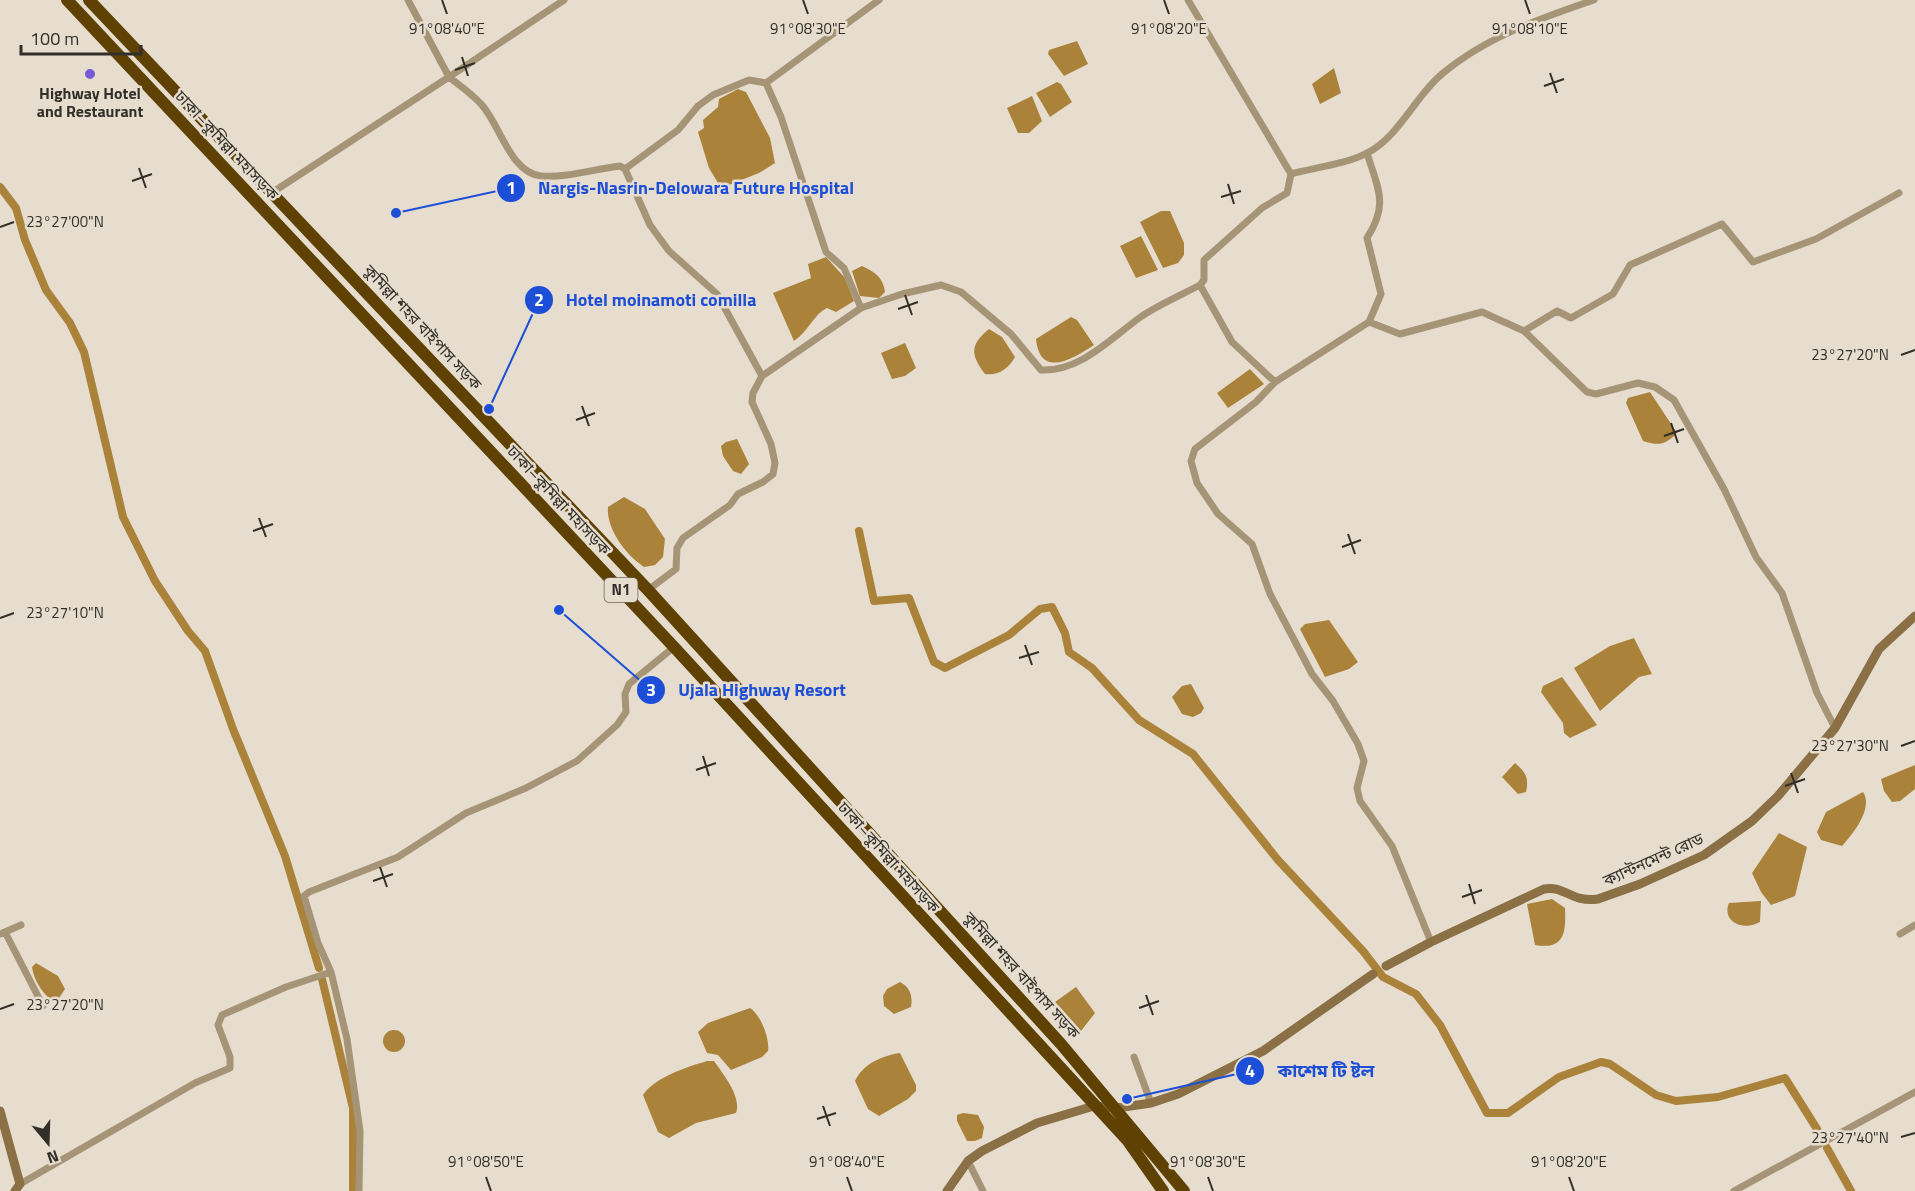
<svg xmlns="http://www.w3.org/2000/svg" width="1915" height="1191" viewBox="0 0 1915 1191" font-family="'Titillium Web','Noto Sans Bengali',sans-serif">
<rect width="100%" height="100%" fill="#e6ddce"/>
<path fill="#aa823a" d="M 1077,41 L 1088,64 L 1064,76 L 1048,54 L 1049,50 Z
M 1334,68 L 1341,93 L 1320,104 L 1312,84 Z
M 1057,82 L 1061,84 L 1072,102 L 1050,117 L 1036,93 Z
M 738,89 L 746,92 L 770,138 L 775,163 L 759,173 L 721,188 L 709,168 L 698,132 L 704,128 L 703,120 L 718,107 L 719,99 Z
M 1032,96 L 1042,121 L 1029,133 L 1018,133 L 1007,108 Z
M 1161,211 L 1170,211 L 1184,243 L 1184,255 L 1178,263 L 1163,268 L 1140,222 Z
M 1141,236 L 1158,270 L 1136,278 L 1120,246 Z
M 826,257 L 845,278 L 854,301 L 836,312 L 827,308 C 813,315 808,332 794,341 L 773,293 L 811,278 L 808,264 Z
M 862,266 C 875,272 883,277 885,292 L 879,298 L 860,296 L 852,271 Z
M 1071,317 L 1077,320 L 1094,345 C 1073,359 1040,379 1036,339 Z
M 989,329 L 1002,337 L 1015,357 C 1009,368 999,376 985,374 C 970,354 970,345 989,329 Z
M 905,343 L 916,368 L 905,376 L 892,379 L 881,353 Z
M 1250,369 L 1264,384 L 1228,408 L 1217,393 Z
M 1650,392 L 1677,433 C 1665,445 1659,446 1643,441 L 1626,403 L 1628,398 Z
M 737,439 L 749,464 L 741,474 L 733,471 L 723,456 L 721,446 L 726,442 Z
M 624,497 L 645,509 L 665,539 L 663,557 L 655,565 L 644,567 C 626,555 606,529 608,507 Z
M 1329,620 L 1358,662 L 1349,669 L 1325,677 L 1300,629 L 1305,624 Z
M 1634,638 L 1652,674 L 1639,677 L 1600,711 L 1574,668 L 1610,646 Z
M 1562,677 L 1597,725 L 1570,738 L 1564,733 L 1563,723 L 1541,692 L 1543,686 Z
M 1191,684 L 1204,708 L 1201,713 L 1193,717 L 1182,714 L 1172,697 L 1182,686 Z
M 1515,763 C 1526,772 1529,778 1526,792 L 1518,794 L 1502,777 Z
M 1915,765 L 1915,789 L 1900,801 L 1892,802 L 1884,791 L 1881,779 Z
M 1863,792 C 1874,808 1852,835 1842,846 L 1821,840 L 1817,832 L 1826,812 Z
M 1779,833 L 1807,847 L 1795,896 L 1771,905 L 1761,892 L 1752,873 Z
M 1552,899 L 1565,908 C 1566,932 1565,950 1535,945 L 1527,904 Z
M 1761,901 L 1760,922 C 1745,931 1721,923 1729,903 Z
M 36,963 L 58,976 L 65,989 L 59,998 L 51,1000 C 41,991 34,980 32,967 Z
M 900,982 C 910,987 913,996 911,1007 L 894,1014 L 884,1006 L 883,996 L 887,989 Z
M 1076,987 L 1095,1013 L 1081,1031 L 1055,1002 Z
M 750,1008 C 761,1015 770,1039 768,1051 L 762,1057 L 731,1070 L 718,1055 L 707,1053 L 698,1032 L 708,1023 Z
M383 1041a11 11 0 1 1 22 0a11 11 0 1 1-22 0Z
M 900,1053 L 916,1085 L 916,1091 L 908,1099 L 879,1116 L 868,1109 L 855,1081 C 863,1064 881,1056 900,1053 Z
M 707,1061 L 714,1061 C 723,1074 742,1097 736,1113 L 696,1123 L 669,1138 L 658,1132 L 643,1095 C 655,1077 687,1067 707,1061 Z
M 963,1113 L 978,1115 L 984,1127 L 982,1138 L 975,1141 L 967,1141 L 957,1121 L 957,1115 Z"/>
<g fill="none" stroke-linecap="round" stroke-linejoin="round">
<path stroke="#aa823a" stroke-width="8" d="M 0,187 L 16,208 L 25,240 L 46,290 L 70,323 L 84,352 L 123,517 L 155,581 L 188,631 L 205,651 L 233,729 L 285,856 L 319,968
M 859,531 L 874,601 L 909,598 L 934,662 L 945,668 L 1009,635 L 1040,609 L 1052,607 L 1065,633 L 1069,652 L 1092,668 L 1139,720 L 1193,754 L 1278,860 L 1363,951 L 1383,977 L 1416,994 L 1440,1025 L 1487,1113 L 1508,1113 L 1559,1077 L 1601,1062 L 1610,1064 L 1656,1095 L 1676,1101 L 1718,1097 L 1785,1078 L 1817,1129
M 322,979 L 353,1108 L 353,1191
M 1827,1148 L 1851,1191"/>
<path stroke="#a69477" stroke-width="7" d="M 564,0 L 449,77 C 459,85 472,94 481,104 C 500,124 510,173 541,176 C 567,178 594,169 620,166 L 625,169 L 650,225 L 669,251 L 717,294 L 762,376
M 766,83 L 781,117 L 826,252 L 844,268 L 861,308
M 1367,153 C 1378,189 1389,204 1367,238 L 1381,294 L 1369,322
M 625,169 L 678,130 L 698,106 L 713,95 L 749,80 L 766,83 L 879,0
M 1291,174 C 1313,168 1347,164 1367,153 C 1398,138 1416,95 1442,74 C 1486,37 1541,18 1594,0
M 273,192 L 449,77 L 408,0
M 1200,285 L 1232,342 L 1275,382
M 1524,331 L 1557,311 L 1571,318 L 1613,294 L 1630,265 L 1722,224 L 1753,262 L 1816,239 L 1899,193
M 648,590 L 676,569 L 677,548 L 683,538 L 730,505 L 738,494 L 763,482 L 773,474 L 775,463 L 771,444 L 752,402 L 753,393 L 762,376 L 861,308 L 902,294 L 941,285 L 961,292 L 1011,334 L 1041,370 C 1081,372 1112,337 1142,316 C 1160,304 1181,295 1200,285 L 1204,280 L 1204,260 L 1262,208 L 1287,193 L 1291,174 L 1188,0
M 5,932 L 43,1006
M 0,934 L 21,925
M 1900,934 L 1915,925
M 1431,942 L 1392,846 L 1360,801 L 1357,788 L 1364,761 L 1358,744 L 1333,701 L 1312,674 L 1270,594 L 1252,544 L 1218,514 L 1197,483 L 1191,461 L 1195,449 L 1256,402 L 1275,382 L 1369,322 L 1400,334 L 1482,312 L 1524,331 L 1587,392 L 1596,394 L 1638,383 L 1655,387 L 1674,400 L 1724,489 L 1756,557 L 1782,593 L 1817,693 L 1835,728
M 331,972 L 318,943 L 304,896 L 309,892 L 398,857 L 466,813 L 526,788 L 577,761 L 617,725 L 626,712 L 625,694 L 629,684 L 674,647
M 1134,1057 L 1151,1103
M 968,1161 L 983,1191
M 20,1184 L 195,1083 L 230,1068 L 230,1057 L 218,1025 L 222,1015 L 286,987 L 331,972 L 347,1039 L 360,1131 L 359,1191
M 1734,1191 L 1915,1092"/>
<path stroke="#8a7044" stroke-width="9" d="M 1386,966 L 1431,942 L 1544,889 C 1565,885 1571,903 1598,899 L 1640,884 L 1704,855 L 1752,821 L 1778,796 L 1835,728 L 1879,649 L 1915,616
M 0,1111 L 20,1184 L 15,1191
M 947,1191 L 968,1161 L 982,1151 L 1037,1123 L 1094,1106 L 1117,1108 L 1151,1103 L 1178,1094 L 1263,1051 L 1373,974"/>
<path stroke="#5f4203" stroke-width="12" d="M 67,0 L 674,647 L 1128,1141 L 1163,1191
M 89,0 L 648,590 L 1061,1044 L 1184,1191"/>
</g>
<path fill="none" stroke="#322f29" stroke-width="2" d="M 442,0 L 447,14M 803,0 L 808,14M 1164,0 L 1169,14M 1525,0 L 1530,14M 462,57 L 468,76M 455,70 L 475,63M 1550,73 L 1557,93M 1544,86 L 1564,79M 139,168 L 146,188M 132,181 L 152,174M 1228,184 L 1234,204M 1221,197 L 1241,191M 0,227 L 14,222M 905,295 L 912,315M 898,309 L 918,302M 1901,355 L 1915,350M 582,406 L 589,426M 576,420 L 595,413M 1671,423 L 1678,443M 1664,436 L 1684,429M 259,518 L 266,537M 253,531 L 273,524M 1348,534 L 1355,554M 1342,547 L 1361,540M 0,618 L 14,613M 1025,645 L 1032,665M 1019,658 L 1039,652M 1901,746 L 1915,741M 703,756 L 709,776M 696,770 L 716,763M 1791,773 L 1798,793M 1785,786 L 1805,779M 380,867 L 387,887M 373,881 L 393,874M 1469,884 L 1475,904M 1462,897 L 1482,890M 1146,995 L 1153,1015M 1139,1008 L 1159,1001M 0,1009 L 14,1004M 823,1106 L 830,1126M 817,1119 L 836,1113M 1901,1137 L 1915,1133M 486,1177 L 491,1191M 847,1177 L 852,1191M 1208,1177 L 1213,1191M 1569,1177 L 1574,1191"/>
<circle fill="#765bd5" stroke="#e6ddce" stroke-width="2" cx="90" cy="74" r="6"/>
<g text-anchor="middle" stroke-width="5" stroke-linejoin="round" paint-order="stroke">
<rect fill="#e6ddce" stroke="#68635a" stroke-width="1.5" x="604.5" y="578" width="33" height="24" rx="4.5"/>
<g font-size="15" font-weight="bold" fill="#322f29">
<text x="621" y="595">N1</text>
</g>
<g font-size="16" font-weight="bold" fill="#322f29" stroke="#e6ddce">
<text x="90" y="99">Highway Hotel<tspan x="90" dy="18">and Restaurant</tspan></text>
</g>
<g font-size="16" fill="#322f29" stroke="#e6ddce">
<text transform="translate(227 145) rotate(47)" y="6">ঢাকা–কুমিল্লা মহাসড়ক</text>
<text transform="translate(423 327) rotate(47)" y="6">কুমিল্লা শহর বাইপাস সড়ক</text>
<text transform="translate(559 500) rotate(47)" y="6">ঢাকা–কুমিল্লা মহাসড়ক</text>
<text transform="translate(889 857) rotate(48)" y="6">ঢাকা–কুমিল্লা মহাসড়ক</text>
<text transform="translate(1653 859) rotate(-24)" y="6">ক্যান্টনমেন্ট রোড</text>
<text transform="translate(1022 975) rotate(48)" y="6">কুমিল্লা শহর বাইপাস সড়ক</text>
</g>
</g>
<g font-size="15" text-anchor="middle" fill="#322f29" stroke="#e6ddce" stroke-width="5" stroke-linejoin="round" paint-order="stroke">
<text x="1530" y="34">91°08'10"E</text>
<text x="447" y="34">91°08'40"E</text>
<text x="808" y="34">91°08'30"E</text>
<text x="1169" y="34">91°08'20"E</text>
<text x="65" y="227">23°27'00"N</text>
<text x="1850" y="360">23°27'20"N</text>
<text x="65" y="618">23°27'10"N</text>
<text x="1850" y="751">23°27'30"N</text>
<text x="65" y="1010">23°27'20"N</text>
<text x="1850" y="1143">23°27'40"N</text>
<text x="486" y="1167">91°08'50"E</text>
<text x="847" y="1167">91°08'40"E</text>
<text x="1208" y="1167">91°08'30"E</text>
<text x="1569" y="1167">91°08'20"E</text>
</g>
<path fill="none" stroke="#1d4ed8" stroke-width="2" d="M396 213L511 188M489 409L539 300M559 610L651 690M1127 1099L1250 1071"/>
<g fill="#1d4ed8" stroke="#e6ddce" stroke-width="2">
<circle cx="396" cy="213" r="6"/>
<circle cx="489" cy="409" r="6"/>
<circle cx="559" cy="610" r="6"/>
<circle cx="1127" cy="1099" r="6"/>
<circle cx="511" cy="188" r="15"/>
<circle cx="539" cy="300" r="15"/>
<circle cx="651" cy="690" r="15"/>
<circle cx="1250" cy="1071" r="15"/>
</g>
<g font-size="18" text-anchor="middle" font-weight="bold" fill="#fff">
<text x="511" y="194">1</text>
<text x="539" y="306">2</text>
<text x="651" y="696">3</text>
<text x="1250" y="1077">4</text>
</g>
<g font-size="18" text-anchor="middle" font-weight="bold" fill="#1d4ed8" stroke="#e6ddce" stroke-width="5" stroke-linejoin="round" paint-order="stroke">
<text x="696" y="194">Nargis-Nasrin-Delowara Future Hospital</text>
<text x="661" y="306">Hotel moinamoti comilla</text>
<text x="762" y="696">Ujala Highway Resort</text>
<text x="1326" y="1077">কাশেম টি ষ্টল</text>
</g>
<g transform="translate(48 1143) rotate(161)" stroke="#e6ddce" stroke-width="4.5" paint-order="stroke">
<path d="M0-4.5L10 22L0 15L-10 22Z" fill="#322f29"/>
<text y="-9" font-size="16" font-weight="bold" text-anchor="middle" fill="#322f29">N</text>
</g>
<path d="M21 45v9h120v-9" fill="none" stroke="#322f29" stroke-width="3"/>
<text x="30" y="45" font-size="18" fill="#322f29" stroke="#e6ddce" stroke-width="4.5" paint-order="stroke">100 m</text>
</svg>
